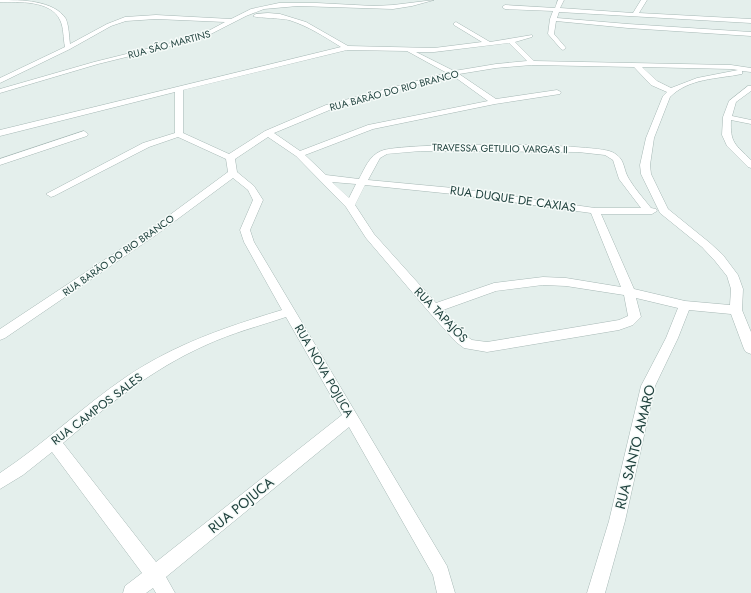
<svg xmlns="http://www.w3.org/2000/svg" width="751" height="593" viewBox="0 0 751 593" font-family="Jost,sans-serif">
<rect width="100%" height="100%" fill="#e4efec"/>
<g fill="none" stroke-linecap="round" stroke-linejoin="round">
<defs>
<path id="minor" d="M 0,0 C 21,0 54,0 66,19 C 69,27 69,36 70,44 L 107,24 L 125,17 L 156,15 L 231,19 L 251,9 L 279,3 L 317,3 L 374,6 L 393,5 L 434,0 L 412,6 L 393,9 L 298,6 L 264,9 L 246,16 L 203,38 L 98,64 L 0,93 L 0,89 L 94,62 L 199,36 L 225,22 L 156,19 L 126,21 L 111,26 L 70,49 L 0,83 L 0,78 L 65,47 C 63,38 64,28 60,20 C 51,0 18,2 0,2 Z
M 558,0 L 564,0 L 560,8 L 633,13 L 641,0 L 647,0 L 639,13 L 751,19 L 751,23 L 559,12 L 557,18 L 628,24 L 751,32 L 751,36 L 628,28 L 556,21 L 554,34 L 566,48 L 563,50 L 561,49 L 548,34 L 550,19 L 553,11 L 505,9 L 502,7 L 505,5 L 555,8 Z
M 268,13 L 280,14 L 306,22 L 348,46 L 434,48 L 482,42 L 454,25 L 454,23 L 456,22 L 490,42 L 532,35 L 532,37 L 515,42 L 534,61 L 731,65 L 751,68 L 751,72 L 742,71 L 742,74 C 717,79 689,78 670,97 L 654,138 L 650,165 L 651,174 L 668,209 L 710,243 L 723,255 L 738,275 L 743,289 L 742,310 L 751,332 L 751,354 L 746,352 L 744,349 L 731,314 L 689,310 L 678,338 L 655,386 L 625,521 L 605,593 L 587,593 L 609,521 L 641,386 L 666,338 L 678,308 L 636,298 L 641,317 L 633,325 L 619,330 L 487,352 L 464,348 L 456,342 L 429,312 L 366,238 L 346,207 L 296,156 L 268,137 L 235,159 L 237,172 L 254,186 L 263,200 L 250,230 L 254,242 L 447,566 L 455,593 L 437,593 L 433,575 L 349,427 L 166,577 L 175,593 L 156,593 L 153,588 L 146,593 L 123,593 L 125,586 L 142,573 L 52,452 L 23,475 L 0,489 L 0,473 C 44,444 82,407 126,377 C 175,344 226,327 282,310 L 244,242 L 240,230 L 253,200 L 248,190 L 233,178 L 156,235 L 5,338 L 0,340 L 0,329 L 148,231 L 228,172 L 226,159 L 178,137 L 149,147 L 54,196 L 51,197 L 46,194 L 143,143 L 175,133 L 175,92 L 0,136 L 0,130 L 341,47 C 325,37 308,26 289,20 C 281,18 256,18 253,16 L 256,14 ZM 509,43 L 527,61 L 496,64 L 454,71 L 416,52 L 434,52 ZM 347,50 L 407,51 L 447,73 L 326,105 L 265,131 L 229,154 L 183,133 L 183,90 ZM 532,65 L 634,67 L 651,85 L 667,92 L 663,96 L 646,138 L 640,165 L 641,174 L 660,213 L 702,247 L 715,261 L 727,276 L 731,289 L 730,305 L 685,301 L 634,289 L 601,214 L 652,214 L 657,211 L 656,209 L 651,208 C 644,199 635,189 629,179 C 622,167 626,159 612,152 C 593,143 401,142 381,151 C 369,156 365,168 359,179 L 326,175 L 305,155 L 373,129 L 495,104 L 560,94 L 561,92 L 557,90 L 496,99 L 459,74 L 496,68 ZM 642,67 L 731,69 L 738,70 L 697,78 L 671,88 L 657,81 ZM 452,75 L 488,101 L 368,125 L 300,151 L 274,133 L 332,109 ZM 421,151 L 578,152 L 605,155 L 613,160 L 619,179 L 641,208 L 595,208 L 453,188 L 368,180 L 380,158 L 387,154 ZM 332,182 L 356,184 L 349,198 ZM 365,185 L 453,194 L 591,213 L 621,287 L 566,278 L 543,277 L 494,283 L 436,303 L 374,234 L 355,205 ZM 543,285 L 566,286 L 624,295 L 628,316 L 619,320 L 487,342 L 472,340 L 466,336 L 443,310 L 496,291 ZM 286,317 L 342,415 L 156,562 L 63,443 C 108,405 152,369 206,345 C 232,333 259,326 286,317 Z
M 748,86 L 751,86 L 751,91 L 736,102 L 732,116 L 751,120 L 751,124 L 731,120 C 730,143 735,144 751,160 L 751,168 L 748,167 L 727,146 L 722,135 L 723,117 L 729,101 Z
M 84,131 L 88,134 L 87,136 L 0,165 L 0,159 Z"/>
</defs>
<use href="#minor" stroke="#a6b8b5" stroke-width="1"/>
<use href="#minor" fill="#fff" fill-rule="evenodd"/>
</g>
<g text-anchor="middle" stroke-width="3" stroke-linejoin="round" paint-order="stroke">
<g font-size="10" fill="#21433f" stroke="#f6fbf9">
<text transform="translate(169 44) rotate(-15)" y="4">RUA SÃO MARTINS</text>
<text transform="translate(394 90) rotate(-15)" y="4">RUA BARÃO DO RIO BRANCO</text>
<text transform="translate(500 148) rotate(1)" y="4">TRAVESSA GETULIO VARGAS II</text>
<text transform="translate(118 255) rotate(-35)" y="4">RUA BARÃO DO RIO BRANCO</text>
</g>
<g font-size="12" fill="#21433f" stroke="#f6fbf9">
<text transform="translate(513 199) rotate(8)" y="4">RUA DUQUE DE CAXIAS</text>
<text transform="translate(441 315) rotate(46)" y="4">RUA TAPAJÓS</text>
<text transform="translate(324 371) rotate(60)" y="4">RUA NOVA POJUCA</text>
<text transform="translate(97 409) rotate(-37)" y="4">RUA CAMPOS SALES</text>
</g>
<g font-size="14" fill="#21433f" stroke="#f6fbf9">
<text transform="translate(635 447) rotate(-76)" y="5">RUA SANTO AMARO</text>
<text transform="translate(241 505) rotate(-39)" y="5">RUA POJUCA</text>
</g>
</g>
</svg>
